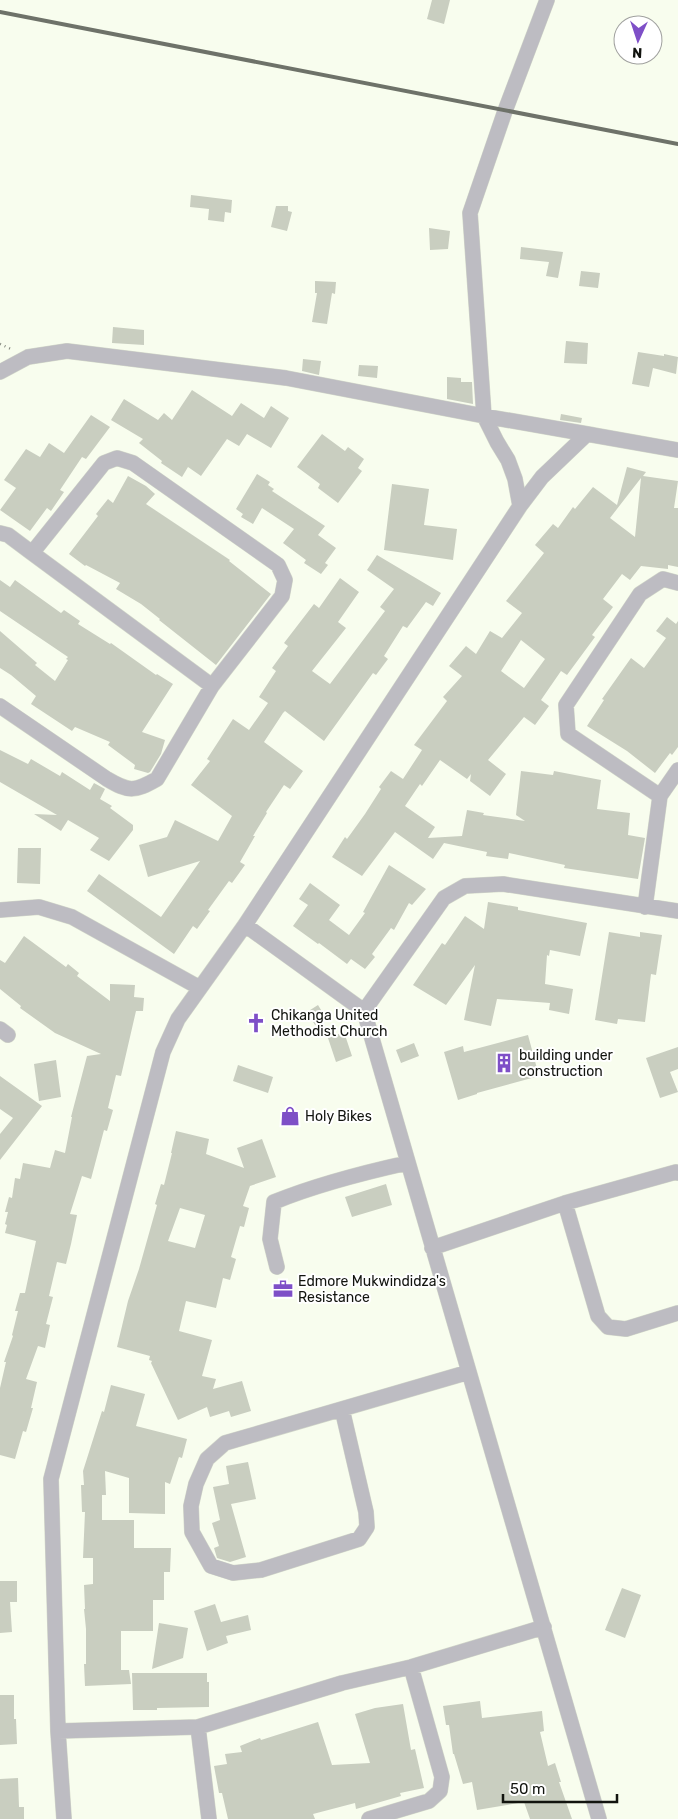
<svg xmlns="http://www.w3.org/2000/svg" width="678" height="1819" viewBox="0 0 678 1819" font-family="Rubik,sans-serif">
<rect width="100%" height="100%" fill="#f8fdee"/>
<path fill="#c9cec0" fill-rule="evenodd" d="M 432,0 L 450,0 L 444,24 L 427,19 Z
M 191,195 L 232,200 L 231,213 L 225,212 L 224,222 L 208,220 L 209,209 L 190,207 Z
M 276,206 L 288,206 L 288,211 L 292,212 L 287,231 L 271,227 Z
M 429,228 L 450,231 L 448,249 L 430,250 Z
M 521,247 L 563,252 L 558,278 L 546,276 L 549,262 L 520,259 Z
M 581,271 L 600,273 L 598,288 L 579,286 Z
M 315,281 L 336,282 L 335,294 L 332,293 L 327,324 L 312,322 L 317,293 L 315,293 Z
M 113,327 L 144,330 L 144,345 L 112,343 Z
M 566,341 L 588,343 L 587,364 L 564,363 Z
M 638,352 L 664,356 L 664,354 L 678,357 L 676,374 L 653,368 L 649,387 L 632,384 Z
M 303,359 L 321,361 L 319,375 L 302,371 Z
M 359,365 L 378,366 L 377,378 L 358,376 Z
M 447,377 L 461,378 L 461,382 L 472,382 L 473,404 L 447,399 Z
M 192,390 L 232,416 L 241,403 L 264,418 L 271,406 L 289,418 L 271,448 L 247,434 L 239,446 L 227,439 L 201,476 L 188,467 L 182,477 L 161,463 L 162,461 L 139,443 L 143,439 L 111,420 L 124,399 L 158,420 L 164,413 L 172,420 Z
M 561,414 L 582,418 L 581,423 L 560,420 Z
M 91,415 L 110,427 L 86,459 L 82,457 L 60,490 L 64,492 L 51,511 L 47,508 L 30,531 L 0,510 L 16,488 L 4,480 L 26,449 L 40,457 L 49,443 L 64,453 Z
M 322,434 L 345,451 L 348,447 L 364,459 L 358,468 L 362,471 L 338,503 L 318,488 L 320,484 L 297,467 Z
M 627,467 L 646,472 L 643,476 L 678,481 L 674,508 L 678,508 L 678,567 L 668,565 L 668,569 L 641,566 L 630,580 L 622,574 L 603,599 L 613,607 L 592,635 L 595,637 L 567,675 L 561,671 L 541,700 L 549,706 L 535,725 L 524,717 L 488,760 L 506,774 L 490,796 L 470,781 L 471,774 L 467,779 L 440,760 L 422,786 L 420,784 L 405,806 L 435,827 L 428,838 L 462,836 L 467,810 L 484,813 L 483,815 L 525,821 L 516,815 L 521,771 L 553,775 L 554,771 L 601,780 L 597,809 L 630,813 L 628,835 L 645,838 L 638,879 L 564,868 L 565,865 L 509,853 L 508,859 L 486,856 L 487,852 L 444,843 L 433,859 L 395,832 L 362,876 L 332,857 L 345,837 L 347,839 L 365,814 L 381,789 L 379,787 L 391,771 L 403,779 L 422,750 L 414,745 L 447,701 L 443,697 L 462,676 L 449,666 L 466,646 L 476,654 L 490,631 L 502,638 L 522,613 L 506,601 L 544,553 L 535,545 L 553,524 L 558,528 L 573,507 L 575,509 L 593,487 L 617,505 ZM 641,478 L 635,537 L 610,518 ZM 521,640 L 545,659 L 524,688 L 501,671 Z
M 257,474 L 270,482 L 268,485 L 274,489 L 272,491 L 325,526 L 318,535 L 336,548 L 325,563 L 328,565 L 321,574 L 304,563 L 306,560 L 283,543 L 294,529 L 262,508 L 253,524 L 241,517 L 243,514 L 236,509 Z
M 128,476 L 146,486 L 155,494 L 146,504 L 230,560 L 229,561 L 271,594 L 216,665 L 159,620 L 160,619 L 141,604 L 116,589 L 120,583 L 86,565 L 85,566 L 69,554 L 98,516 L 96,514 L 108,499 L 113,503 Z
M 392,484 L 429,489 L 424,525 L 457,529 L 453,560 L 384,550 Z
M 377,555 L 441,593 L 433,606 L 426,602 L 407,628 L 403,626 L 384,656 L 388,659 L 376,675 L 373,673 L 324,741 L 285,711 L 283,713 L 264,742 L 303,771 L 290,789 L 284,785 L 266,812 L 267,813 L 253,836 L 255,836 L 240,862 L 245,865 L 232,883 L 229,881 L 208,910 L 210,911 L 197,929 L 193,926 L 174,954 L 87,891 L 99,874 L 161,917 L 200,861 L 148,877 L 139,845 L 167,837 L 175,820 L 218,841 L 232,816 L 191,785 L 210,761 L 207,759 L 233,719 L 249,730 L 268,703 L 259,697 L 276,671 L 272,668 L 288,646 L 284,643 L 314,604 L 319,608 L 340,578 L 359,592 L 338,622 L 346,628 L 312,671 L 330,684 L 385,611 L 380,607 L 394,589 L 367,570 Z
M 0,580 L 10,587 L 15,580 L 61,613 L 64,610 L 80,621 L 78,624 L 110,644 L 111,643 L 156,675 L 157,674 L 173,684 L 142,732 L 165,740 L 161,754 L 150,772 L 148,773 L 134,769 L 135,765 L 108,745 L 110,742 L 75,727 L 72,731 L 31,704 L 36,696 L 11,675 L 0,668 L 0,631 L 37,663 L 35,665 L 55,681 L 68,660 L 66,659 L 68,657 L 0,611 Z
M 667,617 L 676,624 L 678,621 L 678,747 L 672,755 L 670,753 L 655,773 L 627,751 L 587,726 L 604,700 L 602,699 L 631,658 L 644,668 L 666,638 L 656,631 Z
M 0,750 L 28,764 L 31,759 L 60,776 L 62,772 L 90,790 L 94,783 L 105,789 L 100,799 L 112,806 L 110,808 L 133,825 L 133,830 L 109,861 L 90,850 L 99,838 L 68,820 L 61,831 L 34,814 L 57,815 L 0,782 Z
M 18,848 L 41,848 L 40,884 L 17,883 Z
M 389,865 L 426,889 L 412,905 L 409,903 L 394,930 L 391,928 L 372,954 L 375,957 L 365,969 L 351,959 L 347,964 L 319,943 L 318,944 L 293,926 L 308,905 L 299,899 L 310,883 L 340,905 L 329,920 L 349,935 L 365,913 L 363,912 Z
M 488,902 L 518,907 L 518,910 L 587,923 L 580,956 L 550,950 L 549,956 L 547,955 L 545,984 L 573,989 L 569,1014 L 549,1010 L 550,1003 L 497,999 L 491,1026 L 464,1020 L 475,965 L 446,1005 L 413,985 L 442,943 L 445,945 L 465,916 L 484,929 Z
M 609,932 L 640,937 L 640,932 L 662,935 L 656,975 L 651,974 L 645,1022 L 618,1019 L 617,1024 L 595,1020 Z
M 24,936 L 66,967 L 68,964 L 79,973 L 77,976 L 110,1001 L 110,984 L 135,985 L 134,997 L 144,998 L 143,1011 L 136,1011 L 121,1076 L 116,1075 L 108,1108 L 113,1110 L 107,1131 L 104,1130 L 91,1179 L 82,1176 L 70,1214 L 77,1215 L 71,1244 L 66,1264 L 57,1262 L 49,1296 L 53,1297 L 46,1324 L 50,1325 L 45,1348 L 38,1346 L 26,1379 L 37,1382 L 31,1408 L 33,1408 L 26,1432 L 23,1431 L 15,1459 L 0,1455 L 0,1388 L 6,1362 L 4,1362 L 13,1336 L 12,1335 L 18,1311 L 15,1311 L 20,1293 L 25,1293 L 36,1241 L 5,1233 L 7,1225 L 5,1224 L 8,1212 L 5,1212 L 9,1197 L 12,1198 L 15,1178 L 20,1179 L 23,1163 L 50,1168 L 55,1150 L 65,1153 L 72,1117 L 71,1117 L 87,1056 L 101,1054 L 55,1033 L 20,1008 L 21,1006 L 0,989 L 0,960 L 5,963 Z
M 318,1005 L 326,1018 L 315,1025 L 307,1012 Z
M 344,1032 L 352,1056 L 336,1062 L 328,1038 Z
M 528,1035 L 539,1076 L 477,1093 L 477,1094 L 458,1100 L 444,1052 L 463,1046 L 464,1052 Z
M 414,1043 L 419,1056 L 401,1063 L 396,1050 Z
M 678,1047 L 678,1069 L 670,1072 L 678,1092 L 660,1098 L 646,1058 Z
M 56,1060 L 61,1097 L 39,1101 L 34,1064 Z
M 238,1065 L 273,1077 L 268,1093 L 233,1081 Z
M 0,1076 L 42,1106 L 0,1160 L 0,1134 L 13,1118 L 0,1109 Z
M 176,1131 L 209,1139 L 206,1154 L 244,1168 L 237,1148 L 262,1139 L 276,1177 L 250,1186 L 243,1206 L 249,1208 L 244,1227 L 240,1226 L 231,1257 L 236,1259 L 230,1280 L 223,1278 L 216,1308 L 186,1301 L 179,1331 L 212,1340 L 202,1376 L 216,1379 L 213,1389 L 242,1381 L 251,1411 L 231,1417 L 229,1411 L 210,1417 L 207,1407 L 178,1420 L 151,1363 L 152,1361 L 149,1360 L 150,1356 L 117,1347 L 128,1301 L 139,1269 L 157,1205 L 155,1204 L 161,1184 L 164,1185 L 172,1153 L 171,1153 ZM 180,1208 L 205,1215 L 195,1248 L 168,1241 Z
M 386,1184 L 392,1205 L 352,1217 L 345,1197 Z
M 111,1385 L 145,1394 L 136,1426 L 187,1439 L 182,1458 L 179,1457 L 170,1484 L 165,1482 L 165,1514 L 129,1513 L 129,1478 L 105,1471 L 106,1495 L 102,1495 L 102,1520 L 134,1520 L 134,1548 L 171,1548 L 170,1572 L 164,1572 L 164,1600 L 153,1600 L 153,1631 L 121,1631 L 121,1670 L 129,1670 L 131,1684 L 85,1686 L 84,1664 L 86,1664 L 86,1629 L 84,1609 L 85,1609 L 84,1585 L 93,1584 L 93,1558 L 83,1558 L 85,1512 L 82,1512 L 81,1485 L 84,1485 L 83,1471 L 102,1411 L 104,1412 Z
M 248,1462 L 256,1499 L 231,1504 L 246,1557 L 230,1562 L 217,1558 L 214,1548 L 219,1546 L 212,1523 L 220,1520 L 213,1487 L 229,1484 L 226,1466 Z
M 0,1581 L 17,1581 L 17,1602 L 10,1602 L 12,1632 L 0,1633 Z
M 622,1588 L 641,1595 L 625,1638 L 605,1630 Z
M 215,1604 L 221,1622 L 248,1615 L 251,1630 L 226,1636 L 228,1643 L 207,1651 L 194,1611 Z
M 159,1623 L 188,1628 L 183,1658 L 152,1669 Z
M 132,1673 L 207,1673 L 207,1682 L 209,1682 L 209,1707 L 157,1708 L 157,1710 L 133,1710 Z
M 0,1695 L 14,1695 L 14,1719 L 16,1719 L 17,1744 L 0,1745 Z
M 480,1701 L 482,1718 L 542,1711 L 544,1731 L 540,1732 L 548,1766 L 555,1763 L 561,1782 L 559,1782 L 572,1819 L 530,1819 L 524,1802 L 477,1810 L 472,1782 L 463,1784 L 454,1754 L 453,1754 L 449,1725 L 446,1725 L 443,1706 Z
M 403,1704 L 411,1750 L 415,1749 L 424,1788 L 400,1793 L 401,1796 L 356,1809 L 355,1803 L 313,1814 L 315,1819 L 228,1819 L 222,1793 L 219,1793 L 214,1766 L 227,1764 L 225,1754 L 242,1752 L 240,1746 L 260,1738 L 261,1740 L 318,1722 L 332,1765 L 370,1763 L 355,1714 L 375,1708 Z
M 18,1778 L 19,1807 L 24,1807 L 24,1819 L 0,1819 L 0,1779 Z"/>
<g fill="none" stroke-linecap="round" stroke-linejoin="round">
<defs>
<path id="minor" d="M 0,372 L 28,357 L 67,351 L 286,378 L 484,416 L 593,435
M 520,506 L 515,479 L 508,460 L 497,442 L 484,416 L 470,213 L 505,111 L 547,0
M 0,533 L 8,535 L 32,553
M 0,706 L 107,779 C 129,792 134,792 157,779 L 212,686 L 282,596 L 285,580 L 278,565 L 133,463 L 117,458 L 104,463 L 32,553 L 212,686
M 660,796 L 568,734 L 566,705 L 640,594 L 663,579 L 678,583
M 645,907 L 660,796 L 678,770
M 0,910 L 39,907 L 72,917 L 200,988
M 245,925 L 364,1011 L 599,1819
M 364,1011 L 444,898 L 465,886 L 503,884 L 678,911
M 0,1029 L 8,1035
M 565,1203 L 598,1316 L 608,1327 L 626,1329 L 678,1313
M 432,1248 L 565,1203 L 676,1172 L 678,1173
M 277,1267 L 270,1239 L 274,1202 C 318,1184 362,1173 407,1163
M 342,1409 L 366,1512 L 367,1527 L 359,1539 L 261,1570 L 233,1573 L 211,1566 L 192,1532 L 191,1506 L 196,1484 L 207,1459 L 225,1443 L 469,1372
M 198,1727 L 209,1819
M 58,1731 L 51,1479 L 163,1052 L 178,1019 L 245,925 L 520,506 L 542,477 L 587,434 L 678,450
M 64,1819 L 58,1731 L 198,1727 L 342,1683 L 411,1667 L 544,1627
M 369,1819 L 429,1801 L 440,1791 L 442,1777 L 411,1667"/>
</defs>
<use href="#minor" stroke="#d3d8ca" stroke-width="16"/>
<path stroke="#83877d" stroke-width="2.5" stroke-dasharray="1 4" stroke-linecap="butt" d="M 0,344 L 11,349"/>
<use href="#minor" stroke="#bdbcc2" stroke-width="15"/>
<path stroke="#6e7269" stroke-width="4" d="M 0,12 L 678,144"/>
</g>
<defs>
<symbol id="church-bare" viewBox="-9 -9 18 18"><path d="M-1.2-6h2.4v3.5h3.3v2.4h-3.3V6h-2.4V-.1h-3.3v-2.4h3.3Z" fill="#7e4fc7" stroke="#fff" stroke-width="2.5" paint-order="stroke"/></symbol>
<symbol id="building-bare" viewBox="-9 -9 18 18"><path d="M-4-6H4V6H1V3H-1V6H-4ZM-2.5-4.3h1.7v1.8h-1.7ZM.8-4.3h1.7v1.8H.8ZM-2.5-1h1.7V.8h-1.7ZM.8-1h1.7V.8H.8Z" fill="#7e4fc7" stroke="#fff" stroke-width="2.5" paint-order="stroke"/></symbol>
<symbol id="shop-bare" viewBox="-9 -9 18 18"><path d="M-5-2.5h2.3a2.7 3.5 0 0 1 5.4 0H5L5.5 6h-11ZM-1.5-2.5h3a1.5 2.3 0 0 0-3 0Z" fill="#7e4fc7" stroke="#fff" stroke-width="2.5" paint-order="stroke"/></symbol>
<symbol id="office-bare" viewBox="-9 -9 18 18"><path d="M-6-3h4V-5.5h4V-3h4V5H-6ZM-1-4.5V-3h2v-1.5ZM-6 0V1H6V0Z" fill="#7e4fc7" stroke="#fff" stroke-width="2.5" paint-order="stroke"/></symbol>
</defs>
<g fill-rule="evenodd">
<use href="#church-bare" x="242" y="1009" width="28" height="28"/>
<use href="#building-bare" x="490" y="1049" width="28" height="28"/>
<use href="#shop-bare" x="276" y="1102" width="28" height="28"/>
<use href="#office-bare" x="269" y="1275" width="28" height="28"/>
</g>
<g text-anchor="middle" stroke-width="4" stroke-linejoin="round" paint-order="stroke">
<g font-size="14" fill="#12140f" stroke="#fff" text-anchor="start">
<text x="271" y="1020">Chikanga United<tspan x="271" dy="16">Methodist Church</tspan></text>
<text x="519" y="1060">building under<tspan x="519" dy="16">construction</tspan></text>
<text x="305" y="1121">Holy Bikes</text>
<text x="298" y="1286">Edmore Mukwindidza's<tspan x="298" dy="16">Resistance</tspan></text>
</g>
</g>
<g transform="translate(638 40) rotate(183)"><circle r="24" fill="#ffffff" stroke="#a0a19f"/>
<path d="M0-4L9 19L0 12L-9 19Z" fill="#7e4fc7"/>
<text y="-8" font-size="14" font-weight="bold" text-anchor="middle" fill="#12140f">N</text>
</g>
<path d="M503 1794v8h114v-8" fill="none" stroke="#12140f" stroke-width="2.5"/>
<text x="510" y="1794" font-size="15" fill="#12140f" stroke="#ffffff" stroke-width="4" paint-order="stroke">50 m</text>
</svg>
